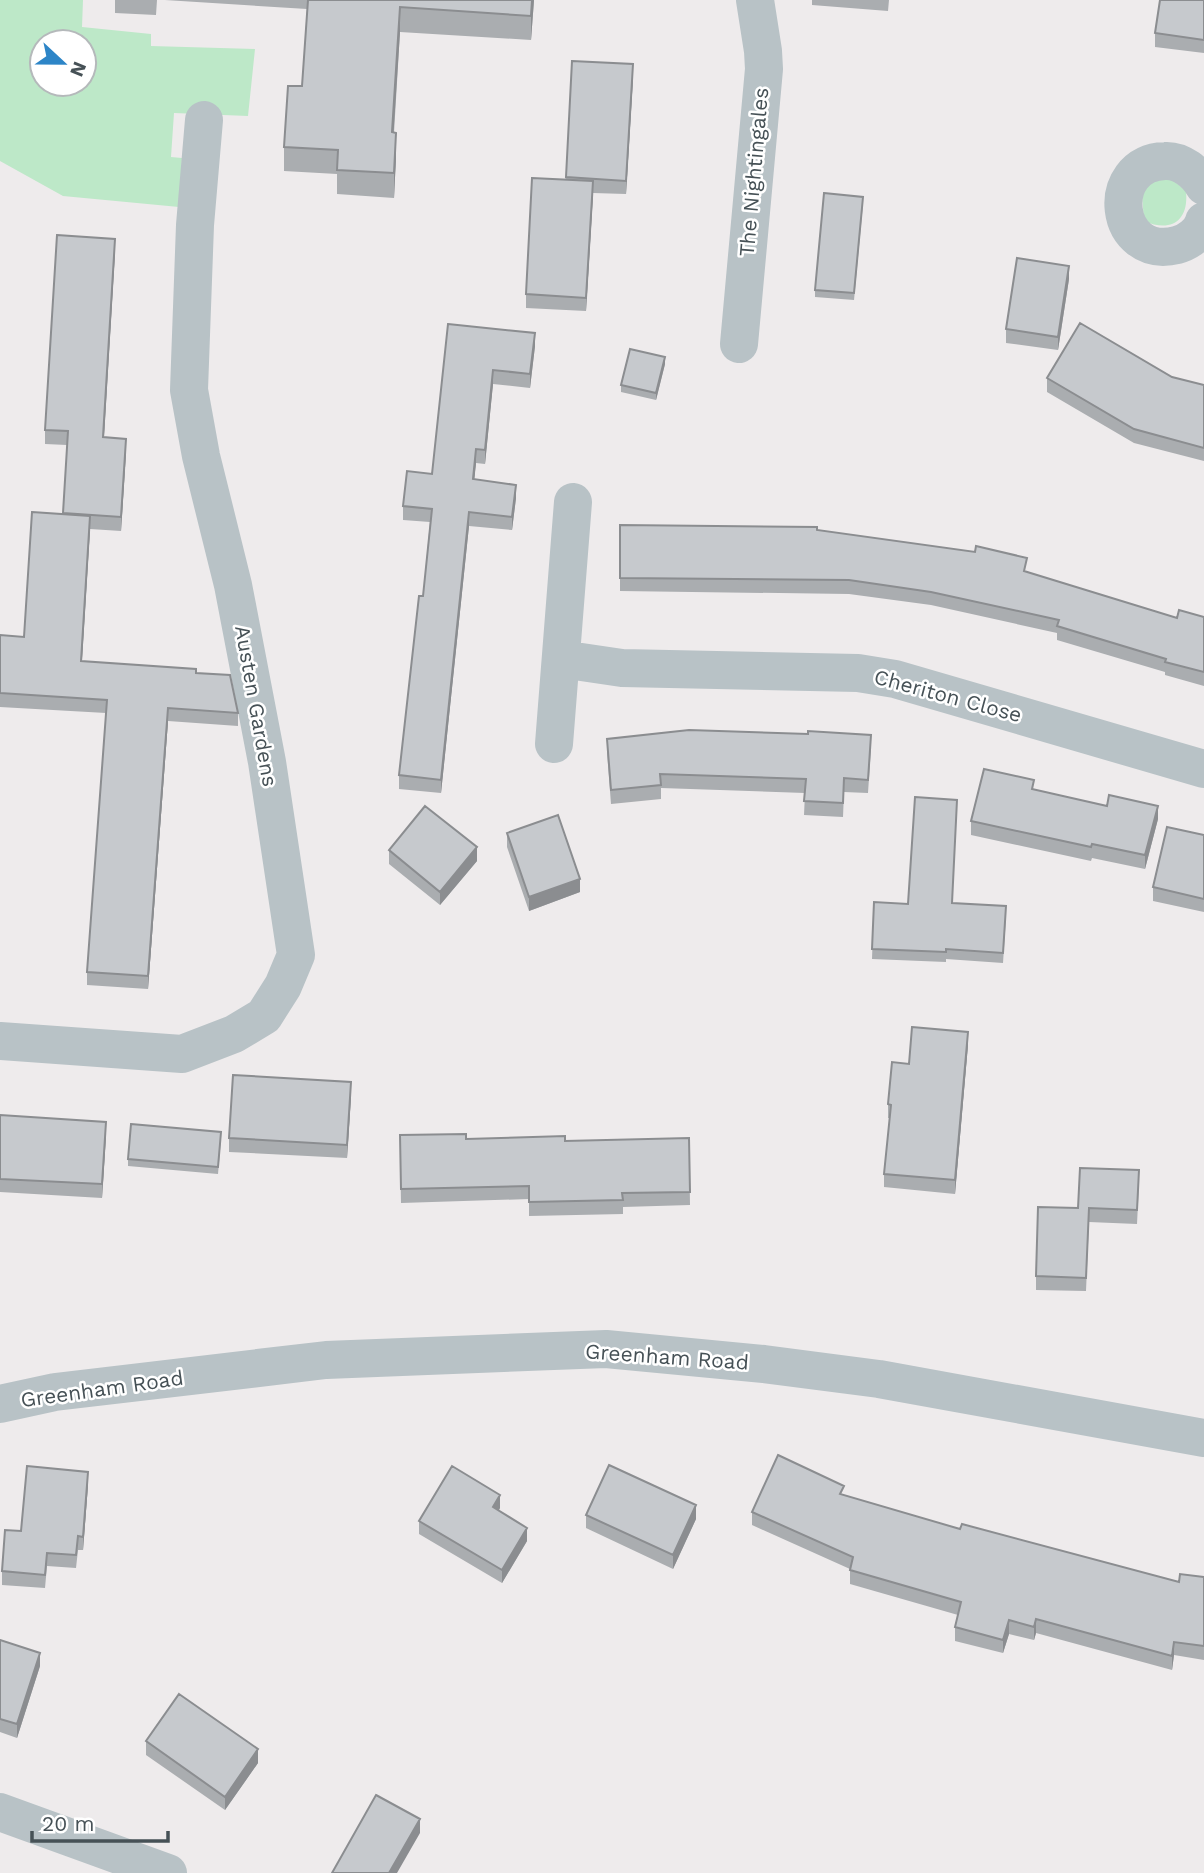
<svg xmlns="http://www.w3.org/2000/svg" width="1204" height="1873" viewBox="0 0 1204 1873" font-family="'Work Sans',sans-serif">
<rect width="100%" height="100%" fill="#eeebec"/>
<path fill="#bde8c8" fill-rule="evenodd" d="M 0,0 L 83,0 L 82,27 L 151,34 L 151,46 L 255,49 L 248,116 L 174,113 L 171,157 L 182,158 L 179,207 L 63,196 L 0,161 ZM 42,42 L 84,42 L 84,84 L 42,84 Z
M 1166,174 L 1186,191 C 1189,221 1171,233 1144,221 L 1141,183 Z"/>
<g fill="none" stroke-linecap="round" stroke-linejoin="round">
<path stroke="#b8c2c6" stroke-width="38" d="M 1204,186 C 1197,173 1181,160 1165,161 C 1103,163 1113,261 1177,245 C 1188,242 1201,233 1204,221
M 739,344 L 764,69 L 763,51 L 755,0
M 561,659 L 622,668 L 858,673 L 895,679 L 1204,769
M 554,744 L 573,502
M 0,1041 L 182,1054 L 234,1034 L 264,1016 L 283,986 L 296,955 L 267,762 L 233,585 L 201,456 L 189,390 L 195,225 L 204,120
M 0,1404 L 55,1392 L 326,1360 L 606,1349 L 764,1364 L 879,1379 L 1204,1438
M 0,1812 L 168,1873"/>
</g>
<path fill="#aaadb0" d="M 115,0 L 157,0 L 156,15 L 115,13 Z
M 165,0 L 534,0 L 531,40 L 400,32 L 394,133 L 396,157 L 394,198 L 337,194 L 337,174 L 284,171 L 284,147 L 302,86 L 307,9 Z
M 812,0 L 889,0 L 888,11 L 812,5 Z
M 1204,0 L 1204,53 L 1155,47 L 1155,33 Z
M 633,78 L 626,194 L 593,193 L 586,311 L 526,308 L 526,294 L 566,177 Z
M 863,204 L 854,300 L 815,297 L 815,290 Z
M 115,252 L 104,438 L 126,452 L 121,531 L 90,529 L 82,661 L 196,673 L 238,713 L 238,726 L 168,721 L 148,989 L 87,985 L 87,972 L 106,713 L 0,707 L 0,635 L 24,637 L 63,514 L 67,445 L 45,444 L 45,430 Z
M 1069,279 L 1058,350 L 1006,343 L 1006,329 Z
M 448,324 L 535,346 L 530,388 L 493,384 L 485,464 L 476,463 L 474,480 L 516,498 L 512,530 L 469,526 L 441,793 L 399,789 L 399,775 L 423,596 L 430,522 L 403,520 L 403,506 L 432,474 Z
M 665,364 L 656,400 L 621,392 L 621,385 Z
M 1172,377 L 1204,385 L 1204,461 L 1134,443 L 1047,392 L 1047,378 Z
M 620,525 L 817,530 L 1027,572 L 1177,618 L 1204,617 L 1204,686 L 1165,675 L 1165,672 L 1057,640 L 1057,633 L 931,605 L 849,594 L 620,591 Z
M 607,739 L 871,748 L 868,793 L 844,792 L 843,817 L 804,815 L 805,793 L 661,788 L 661,799 L 611,804 L 607,752 Z
M 1034,790 L 1158,819 L 1145,869 L 1092,858 L 1091,861 L 971,835 L 971,821 Z
M 507,833 L 580,892 L 529,911 L 507,847 Z
M 1204,835 L 1204,912 L 1153,901 L 1153,887 Z
M 389,850 L 477,861 L 440,905 L 389,864 Z
M 874,902 L 908,904 L 952,903 L 1006,917 L 1003,963 L 946,959 L 946,962 L 872,959 Z
M 968,1045 L 955,1194 L 884,1187 L 884,1174 L 890,1118 L 888,1118 L 888,1104 Z
M 351,1096 L 347,1158 L 229,1152 L 229,1138 Z
M 0,1115 L 106,1135 L 102,1198 L 0,1192 Z
M 689,1138 L 690,1205 L 623,1207 L 623,1214 L 529,1216 L 529,1199 L 401,1203 L 400,1149 L 466,1139 L 565,1141 Z
M 221,1139 L 218,1174 L 128,1166 L 128,1159 Z
M 1139,1183 L 1137,1224 L 1089,1222 L 1086,1291 L 1036,1290 L 1036,1276 L 1078,1208 Z
M 88,1485 L 83,1550 L 78,1550 L 76,1568 L 47,1566 L 45,1588 L 2,1585 L 2,1571 L 21,1531 Z
M 844,1496 L 960,1529 L 1179,1582 L 1204,1577 L 1204,1660 L 1174,1655 L 1172,1670 L 1036,1633 L 1034,1640 L 1009,1634 L 1003,1653 L 955,1641 L 955,1627 L 958,1615 L 850,1584 L 850,1569 L 752,1525 L 752,1512 Z
M 500,1508 L 499,1510 L 527,1541 L 502,1583 L 419,1534 L 419,1521 Z
M 586,1515 L 696,1519 L 673,1569 L 586,1528 Z
M 0,1640 L 40,1666 L 17,1738 L 0,1732 Z
M 146,1741 L 258,1763 L 225,1810 L 146,1755 Z"/>
<path fill="#8b8d90" d="M 532,0 L 534,0 L 531,40 L 531,16 Z
M 400,7 L 400,32 L 392,156 L 392,132 Z
M 633,64 L 633,78 L 626,194 L 626,181 Z
M 396,133 L 396,157 L 394,198 L 394,173 Z
M 593,181 L 593,195 L 586,311 L 586,298 Z
M 115,239 L 115,252 L 103,451 L 103,437 Z
M 1069,266 L 1069,279 L 1058,350 L 1058,337 Z
M 535,333 L 535,346 L 530,388 L 530,374 Z
M 665,357 L 665,364 L 656,400 L 656,393 Z
M 493,370 L 493,384 L 485,464 L 485,450 Z
M 126,439 L 126,452 L 121,531 L 121,517 Z
M 476,449 L 476,463 L 473,493 L 473,479 Z
M 516,485 L 516,498 L 512,530 L 512,517 Z
M 469,512 L 469,526 L 441,793 L 441,780 Z
M 90,516 L 90,529 L 81,674 L 81,661 Z
M 168,708 L 168,721 L 148,989 L 148,976 Z
M 1158,806 L 1158,819 L 1145,869 L 1145,855 Z
M 477,847 L 477,861 L 440,905 L 440,892 Z
M 580,879 L 580,892 L 529,911 L 529,897 Z
M 968,1032 L 968,1045 L 955,1194 L 955,1180 Z
M 351,1082 L 351,1096 L 347,1158 L 347,1145 Z
M 106,1122 L 106,1135 L 102,1198 L 102,1184 Z
M 88,1472 L 88,1485 L 83,1550 L 83,1537 Z
M 500,1495 L 500,1508 L 493,1520 L 493,1507 Z
M 696,1505 L 696,1519 L 673,1569 L 673,1555 Z
M 527,1528 L 527,1541 L 502,1583 L 502,1570 Z
M 1036,1619 L 1036,1633 L 1034,1640 L 1034,1627 Z
M 1009,1620 L 1009,1634 L 1003,1653 L 1003,1640 Z
M 1174,1642 L 1174,1655 L 1172,1670 L 1172,1656 Z
M 40,1653 L 40,1666 L 17,1738 L 17,1724 Z
M 258,1749 L 258,1763 L 225,1810 L 225,1797 Z
M 420,1819 L 420,1833 L 397,1873 L 389,1873 Z"/>
<path fill="#c6c9cd" stroke="#8b8d90" stroke-width="2" d="M 308,0 L 532,0 L 531,16 L 400,7 L 392,132 L 396,133 L 394,173 L 337,170 L 338,150 L 284,147 L 288,86 L 302,86 Z
M 1160,0 L 1204,0 L 1204,40 L 1155,33 Z
M 572,61 L 633,64 L 626,181 L 566,177 Z
M 532,178 L 593,181 L 586,298 L 526,294 Z
M 824,193 L 863,197 L 854,293 L 815,290 Z
M 57,235 L 115,239 L 103,437 L 126,439 L 121,517 L 63,513 L 68,431 L 45,430 Z
M 1017,258 L 1069,266 L 1058,337 L 1006,329 Z
M 1080,323 L 1172,377 L 1204,385 L 1204,448 L 1134,429 L 1047,378 Z
M 448,324 L 535,333 L 530,374 L 493,370 L 485,450 L 476,449 L 473,479 L 516,485 L 512,517 L 469,512 L 441,780 L 399,775 L 419,596 L 423,596 L 432,509 L 403,506 L 407,471 L 432,474 Z
M 630,349 L 665,357 L 656,393 L 621,385 Z
M 32,512 L 90,516 L 81,661 L 196,669 L 196,673 L 230,675 L 238,713 L 168,708 L 148,976 L 87,972 L 107,700 L 0,693 L 0,635 L 24,637 Z
M 620,525 L 817,527 L 817,530 L 975,552 L 976,546 L 1027,558 L 1024,571 L 1177,618 L 1179,610 L 1204,617 L 1204,672 L 1165,662 L 1166,659 L 1057,626 L 1059,620 L 931,592 L 849,580 L 620,578 Z
M 689,730 L 808,734 L 808,731 L 871,735 L 868,780 L 844,778 L 843,803 L 804,801 L 806,779 L 660,774 L 661,785 L 611,790 L 607,739 Z
M 984,769 L 1034,780 L 1032,789 L 1107,806 L 1109,795 L 1158,806 L 1145,855 L 1092,844 L 1091,847 L 971,821 Z
M 915,797 L 957,800 L 952,903 L 1006,906 L 1003,953 L 946,949 L 946,952 L 872,949 L 874,902 L 908,904 Z
M 425,806 L 477,847 L 440,892 L 389,850 Z
M 558,815 L 580,879 L 529,897 L 507,833 Z
M 1167,827 L 1204,835 L 1204,899 L 1153,887 Z
M 912,1027 L 968,1032 L 955,1180 L 884,1174 L 891,1105 L 888,1104 L 892,1062 L 909,1064 Z
M 233,1075 L 351,1082 L 347,1145 L 229,1138 Z
M 0,1115 L 106,1122 L 102,1184 L 0,1179 Z
M 131,1124 L 221,1132 L 218,1167 L 128,1159 Z
M 466,1134 L 466,1139 L 565,1136 L 565,1141 L 689,1138 L 690,1192 L 622,1193 L 623,1200 L 529,1202 L 529,1186 L 401,1189 L 400,1135 Z
M 1080,1168 L 1139,1170 L 1137,1210 L 1089,1208 L 1086,1278 L 1036,1276 L 1038,1207 L 1078,1208 Z
M 778,1455 L 844,1486 L 840,1494 L 960,1529 L 962,1524 L 1179,1582 L 1180,1574 L 1204,1577 L 1204,1646 L 1174,1642 L 1172,1656 L 1036,1619 L 1034,1627 L 1009,1620 L 1003,1640 L 955,1627 L 961,1602 L 850,1570 L 853,1557 L 752,1512 Z
M 609,1465 L 696,1505 L 673,1555 L 586,1515 Z
M 27,1466 L 88,1472 L 83,1537 L 78,1536 L 76,1555 L 47,1553 L 45,1575 L 2,1571 L 5,1530 L 21,1531 Z
M 452,1466 L 500,1495 L 493,1507 L 527,1528 L 502,1570 L 419,1521 Z
M 0,1640 L 40,1653 L 17,1724 L 0,1719 Z
M 179,1694 L 258,1749 L 225,1797 L 146,1741 Z
M 376,1795 L 420,1819 L 389,1873 L 332,1873 Z"/>
<g text-anchor="middle" stroke-width="5" stroke-linejoin="round" paint-order="stroke">
<g font-size="21" fill="#465156" stroke="#fff">
<text transform="translate(754 172) rotate(-85)" y="7">The Nightingales</text>
<text transform="translate(948 696) rotate(15)" y="7">Cheriton Close</text>
<text transform="translate(256 706) rotate(80)" y="7">Austen Gardens</text>
<text transform="translate(667 1357) rotate(4)" y="7">Greenham Road</text>
<text transform="translate(102 1389) rotate(-8)" y="7">Greenham Road</text>
</g>
</g>
<g transform="translate(63 63) rotate(112)"><circle r="33" fill="#ffffff" stroke="#b5b9bb" stroke-width="2"/>
<path d="M0-5L12 26L0 18L-12 26Z" fill="#2d85c7"/>
<text y="-10" font-size="19" font-weight="bold" text-anchor="middle" fill="#465156">N</text>
</g>
<path d="M32 1831v10h136v-10" fill="none" stroke="#465156" stroke-width="3.5"/>
<text x="42" y="1831" font-size="21" fill="#465156" stroke="#ffffff" stroke-width="5" paint-order="stroke">20 m</text>
</svg>
